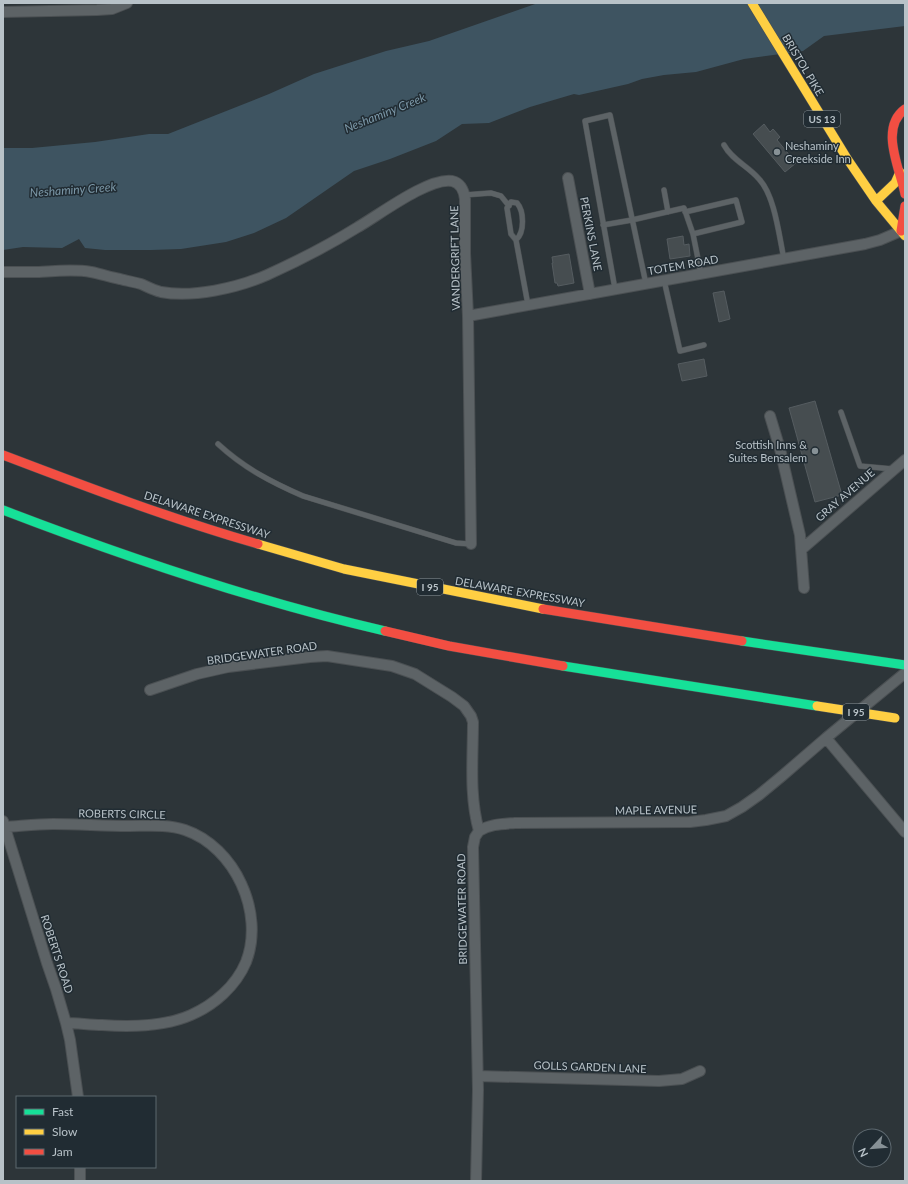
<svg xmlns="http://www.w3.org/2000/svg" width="908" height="1184" viewBox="0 0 908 1184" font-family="Lato,sans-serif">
<rect width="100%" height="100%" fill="#2d3539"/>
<path fill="#3e5461" d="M 538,3 L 905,3 L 905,26 L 824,36 L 803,51 L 744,59 L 696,72 L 664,75 L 642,79 L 628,84 L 579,95 L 574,94 L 530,107 L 489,123 L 462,124 L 436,141 L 390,159 L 354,171 L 286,218 L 254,233 L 226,242 L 181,249 L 151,250 L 105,250 L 85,248 L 79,239 L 62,248 L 23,247 L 3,250 L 3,148 L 32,148 L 95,142 L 149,134 L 168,134 L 269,94 L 314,74 L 386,51 L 429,41 Z"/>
<path fill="#464d50" stroke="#555c60" d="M 764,124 L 770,132 L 773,129 L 780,137 L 777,140 L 796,163 L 785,172 L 753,134 Z
M 683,236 L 684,245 L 689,244 L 690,256 L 670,259 L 667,239 Z
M 569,254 L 574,283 L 558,286 L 557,283 L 555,283 L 552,263 L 553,263 L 552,257 Z
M 724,291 L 730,319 L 719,322 L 713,293 Z
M 704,359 L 707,376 L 682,381 L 678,364 Z
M 815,401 L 842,495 L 815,502 L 789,408 Z"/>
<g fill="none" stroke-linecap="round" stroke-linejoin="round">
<defs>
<path id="lane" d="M 724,145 C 732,160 748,166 759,179 C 775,196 779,236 784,259
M 664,190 L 668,212
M 464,195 L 491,193 L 501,196 L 509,206
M 685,212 L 736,200 L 742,222 L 693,234
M 603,225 L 632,220 L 684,208 L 693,234 L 701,274
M 516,240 C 525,232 524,211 517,203 L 511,202 L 507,208 L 511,234 L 516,240 L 528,305
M 664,280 L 680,351 L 704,345
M 615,289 L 585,121 L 610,115 L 646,284
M 841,412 L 860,466 L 893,469
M 218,444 C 244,468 271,482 303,496 L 456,543 L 471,544"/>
<path id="street" d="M 3,12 L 97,10 L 112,9 L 127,3
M 568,178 L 590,294
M 3,272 C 15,272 27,272 39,272 C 56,271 74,269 91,272 C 101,274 110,277 120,279 C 127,281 134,282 141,284 C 148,287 153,290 161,292 C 193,298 237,288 267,275 C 298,261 329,245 358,227 C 379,215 429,177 452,181 C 461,183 464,191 465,199 L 465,253 L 468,316 L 471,544
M 468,316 L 865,244 L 880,240 L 901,231
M 770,416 L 780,449 L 800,535 L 804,588
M 802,549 L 905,460
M 150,690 L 197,674 L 228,667 L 310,657 L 327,656 L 392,666 L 415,674 L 452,697 L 464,706 L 471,716 L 473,722 C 473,758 469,796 479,831 L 475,837 L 473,847 L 478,1090 L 476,1181
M 826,738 L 905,832
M 3,821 L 47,963 L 56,989 L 66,1023 L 70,1040 L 78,1097
M 5,827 C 21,826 37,824 53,824 C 78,824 103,826 128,826 C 147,826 167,824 185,830 C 235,847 265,913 246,962 C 236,986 214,1005 191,1015 C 164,1027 130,1027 102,1025 C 90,1025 78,1023 66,1023
M 479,831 C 490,824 503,824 515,823 L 690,822 L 706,820 L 726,816 L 742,807 L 759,795 L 782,776 L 826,738 L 905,673
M 478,1076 L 659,1081 L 682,1079 L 700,1071
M 80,1181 L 80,1167"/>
<path id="fast" d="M 3,510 C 128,558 254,601 385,631
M 742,641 L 905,665
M 563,666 L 817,706"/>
<path id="slow" d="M 752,3 L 848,160 L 876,201 L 905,236
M 876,201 L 895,183 L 900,172
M 258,544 L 344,569 L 543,609"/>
<path id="jam" d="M 905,109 C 879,128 900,169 905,194
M 901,231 L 905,206
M 3,455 C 87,487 171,519 258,544
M 543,609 L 742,641
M 385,631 L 449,646 L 563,666"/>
</defs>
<use href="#lane" stroke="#4b5053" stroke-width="6"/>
<use href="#street" stroke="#4b5053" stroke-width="12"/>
<use href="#fast" stroke="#4b5053" stroke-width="10"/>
<use href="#slow" stroke="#4b5053" stroke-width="10"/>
<use href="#jam" stroke="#4b5053" stroke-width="10"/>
<use href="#lane" stroke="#5d6366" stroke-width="5"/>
<use href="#street" stroke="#5d6366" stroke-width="10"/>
<use href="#fast" stroke="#16e098" stroke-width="9"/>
<use href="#slow" stroke="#ffcf43" stroke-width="9"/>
<use href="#jam" stroke="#f24e42" stroke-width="9"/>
<defs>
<path id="slow-bridge" d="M 817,706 L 895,718"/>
</defs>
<use href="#slow-bridge" stroke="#4a5155" stroke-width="10" stroke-linecap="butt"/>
<use href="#slow-bridge" stroke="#ffcf43" stroke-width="9"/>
</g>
<g fill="#879196" stroke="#212c33" stroke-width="1.5">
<circle cx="777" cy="152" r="4"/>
<circle cx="815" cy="451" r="4"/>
</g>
<g text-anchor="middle" stroke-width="3" stroke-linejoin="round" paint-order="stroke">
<g fill="#212c33" stroke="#8b959b" stroke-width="1">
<rect x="804" y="111" width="36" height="16" rx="3"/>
<rect x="417" y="579" width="26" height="16" rx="3"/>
<rect x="843" y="704" width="26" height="16" rx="3"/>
</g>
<g font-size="10" font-weight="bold" fill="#b8c2c8">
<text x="822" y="123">US 13</text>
<text x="430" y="591">I 95</text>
<text x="856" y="716">I 95</text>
</g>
<g font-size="11" fill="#b8c2c8" stroke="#212c33">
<text transform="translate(803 65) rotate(59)" y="4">BRISTOL PIKE</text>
<text transform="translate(591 234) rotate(79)" y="4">PERKINS LANE</text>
<text transform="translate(455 258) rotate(-91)" y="4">VANDERGRIFT LANE</text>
<text transform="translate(683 265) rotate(-10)" y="4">TOTEM ROAD</text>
<text transform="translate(845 495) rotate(-41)" y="4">GRAY AVENUE</text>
<text transform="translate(207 515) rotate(18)" y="4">DELAWARE EXPRESSWAY</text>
<text transform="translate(520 592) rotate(10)" y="4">DELAWARE EXPRESSWAY</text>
<text transform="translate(262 653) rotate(-8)" y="4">BRIDGEWATER ROAD</text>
<text transform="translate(656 810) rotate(-1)" y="4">MAPLE AVENUE</text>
<text transform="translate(122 814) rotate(1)" y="4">ROBERTS CIRCLE</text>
<text transform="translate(462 909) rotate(-91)" y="4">BRIDGEWATER ROAD</text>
<text transform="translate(57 954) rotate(72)" y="4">ROBERTS ROAD</text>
<text transform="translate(590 1067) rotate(2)" y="4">GOLLS GARDEN LANE</text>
</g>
<g font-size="11" fill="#b8c2c8" stroke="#212c33" text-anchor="start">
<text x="785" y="150">Neshaminy<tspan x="785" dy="13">Creekside Inn</tspan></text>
<text x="807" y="449" text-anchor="end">Scottish Inns &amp;<tspan x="807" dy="13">Suites Bensalem</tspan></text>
</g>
<g font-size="12" font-style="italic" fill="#7c98a8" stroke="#212c33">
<text transform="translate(385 113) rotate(-22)" y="4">Neshaminy Creek</text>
<text transform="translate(73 190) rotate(-4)" y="4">Neshaminy Creek</text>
</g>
</g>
<rect width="908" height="1184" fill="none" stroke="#b8c2c8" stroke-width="8"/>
<rect x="16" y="1096" width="140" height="72" fill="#212c33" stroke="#5d686f"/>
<rect x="24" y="1109" width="20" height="6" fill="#16e098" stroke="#5d686f"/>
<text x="52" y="1116" font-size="12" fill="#b8c2c8">Fast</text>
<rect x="24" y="1129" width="20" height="6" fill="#ffcf43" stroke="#5d686f"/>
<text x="52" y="1136" font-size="12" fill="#b8c2c8">Slow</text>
<rect x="24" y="1149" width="20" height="6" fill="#f24e42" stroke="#5d686f"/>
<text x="52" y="1156" font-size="12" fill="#b8c2c8">Jam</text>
<g transform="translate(872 1148) rotate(244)"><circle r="19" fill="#212c33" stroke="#5d686f"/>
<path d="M0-3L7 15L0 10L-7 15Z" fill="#879196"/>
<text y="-6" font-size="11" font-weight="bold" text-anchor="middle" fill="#b8c2c8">N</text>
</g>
</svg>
